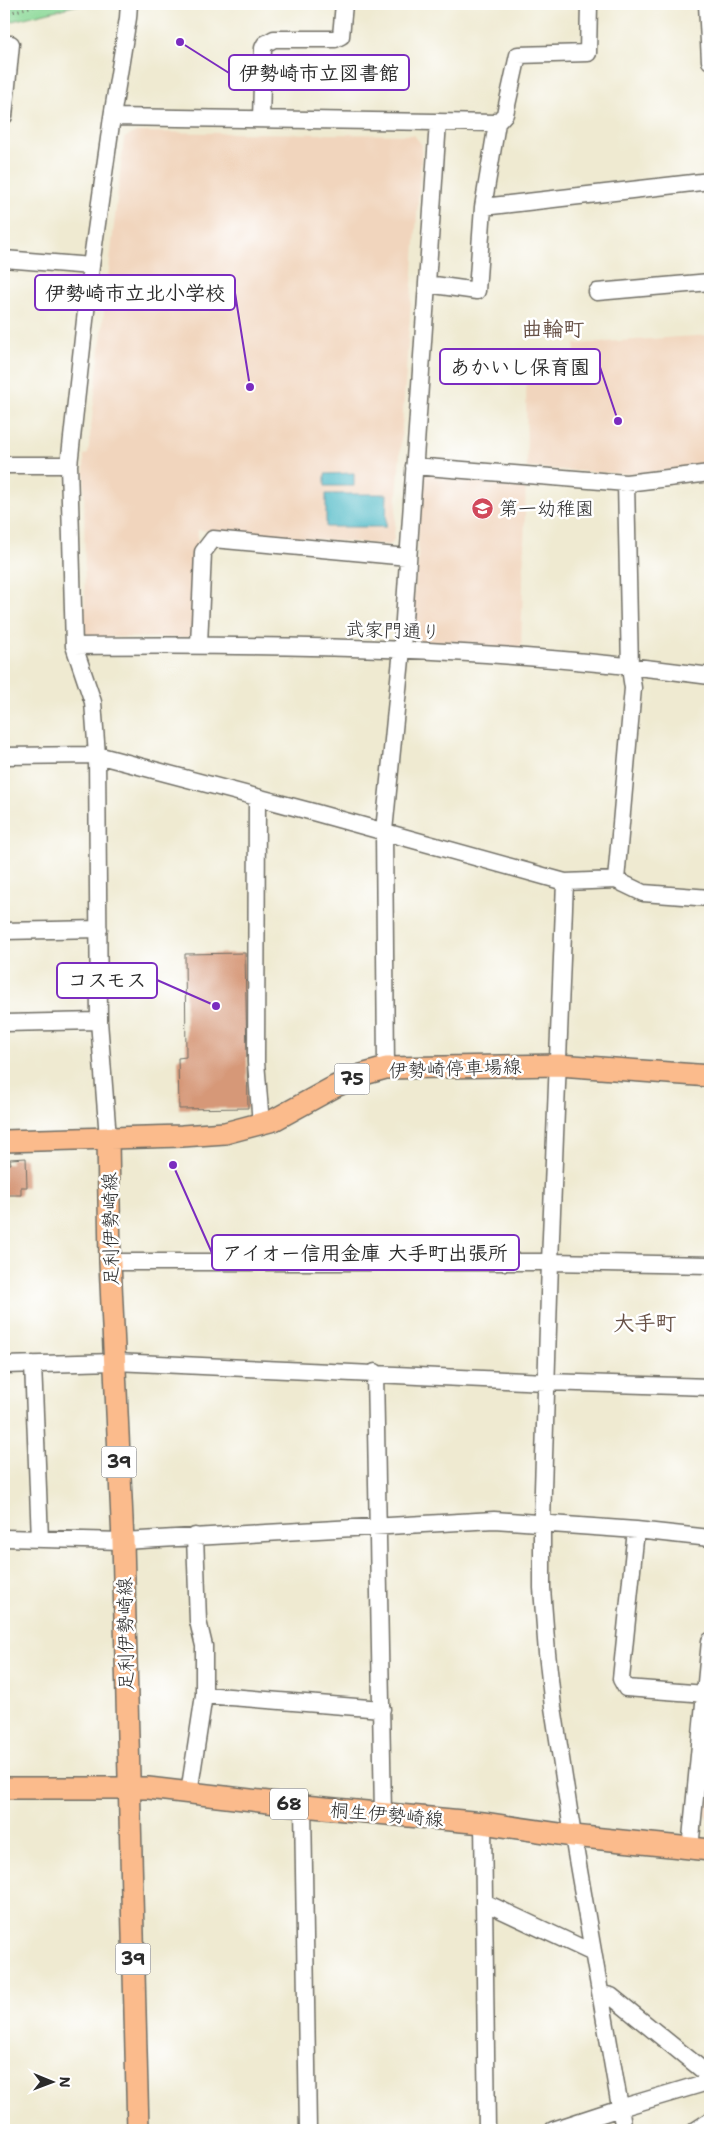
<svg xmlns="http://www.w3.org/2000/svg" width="714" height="2134" viewBox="0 0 714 2134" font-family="'Shantell Sans','Klee One',sans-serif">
<rect width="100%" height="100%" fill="#fff"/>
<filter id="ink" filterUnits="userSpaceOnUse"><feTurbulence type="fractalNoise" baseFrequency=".02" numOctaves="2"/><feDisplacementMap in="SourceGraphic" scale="10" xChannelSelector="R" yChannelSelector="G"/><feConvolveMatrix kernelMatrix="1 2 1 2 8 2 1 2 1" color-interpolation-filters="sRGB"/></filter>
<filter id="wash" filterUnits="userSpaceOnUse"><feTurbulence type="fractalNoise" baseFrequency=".0096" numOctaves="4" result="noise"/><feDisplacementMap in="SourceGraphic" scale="20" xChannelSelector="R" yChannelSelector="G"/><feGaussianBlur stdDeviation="1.12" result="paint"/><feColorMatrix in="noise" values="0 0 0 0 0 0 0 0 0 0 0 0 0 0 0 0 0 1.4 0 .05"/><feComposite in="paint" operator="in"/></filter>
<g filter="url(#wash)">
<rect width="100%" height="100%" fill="#efead1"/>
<path fill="#f1d5bd" d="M 136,132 L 414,135 L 422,145 L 394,539 L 391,545 L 198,530 L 194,634 L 187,638 L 90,637 L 85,634 L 84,455 L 88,454 L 124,138 Z
M 710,335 L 710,468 L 626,474 L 527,468 L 526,374 L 573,373 L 575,344 Z
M 425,472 L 526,480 L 521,650 L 421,643 L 409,631 L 418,565 L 419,477 Z
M 709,1760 L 710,1760 L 710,1820 L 704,1814 Z"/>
<path fill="#8ad896" stroke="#5a8260" d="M 19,4 L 82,4 L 4,23 L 4,8 Z"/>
<path fill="#49b7c4" stroke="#3a7178" d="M 354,473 L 354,486 L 325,486 L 325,474 Z
M 326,494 L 387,494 L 386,527 L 326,527 Z"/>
<g id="blocks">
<path fill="#d69878" d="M 245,953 L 248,1108 L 179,1109 L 178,1058 L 186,1057 L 185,954 Z
M 26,1158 L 27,1187 L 21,1187 L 21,1195 L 4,1195 L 4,1164 L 11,1164 L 10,1159 Z"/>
</g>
</g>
<g filter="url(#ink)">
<use href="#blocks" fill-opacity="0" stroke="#706e65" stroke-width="1"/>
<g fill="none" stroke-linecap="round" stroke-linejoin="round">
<defs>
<path id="minor" d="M 707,4 L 710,61
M 4,46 L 11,44 L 4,116
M 112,117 L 497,123 L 505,114 L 518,55 L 588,53 L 589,4
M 261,119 L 263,48 L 265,44 L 274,39 L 335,39 L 341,36 L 344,4
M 483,207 L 710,181
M 4,259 L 91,266
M 427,284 L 477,291 L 483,207 L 497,123
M 597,292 L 710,282
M 4,465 L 69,465
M 414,466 L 626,483 L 710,473
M 199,645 L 203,552 L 213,539 L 408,557
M 74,646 C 286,644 499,647 710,676
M 4,756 L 97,755 L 313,812 L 565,882 L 616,880 L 643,893 L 710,898
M 257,797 L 256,1062 L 261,1124
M 616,880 L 633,688 L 630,668 L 626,483
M 565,882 L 550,1262 L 542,1522 L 542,1588 L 547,1653 L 553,1707 L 573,1836 L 624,2130
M 4,931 L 99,929
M 4,1023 L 99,1021
M 386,1068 L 384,831 L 402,649 L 438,122
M 108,1138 L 99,1021 L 97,755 L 93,702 L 74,646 L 69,465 L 91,266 L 112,117 L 128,18 L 129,4
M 110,1262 L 550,1262 L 710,1265
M 33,1364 L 40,1539
M 4,1365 L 115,1362 L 546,1382 L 710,1387
M 375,1372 L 383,1814
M 636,1530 L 621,1679 L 626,1688 L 706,1694
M 4,1538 L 123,1541 L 494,1520 L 636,1530 L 710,1538
M 204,1695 L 382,1709
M 189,1793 L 204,1695 L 204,1646 L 198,1621 L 195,1536
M 303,1806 L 308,2130
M 483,1823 L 487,2130
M 690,1849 L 710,1641
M 484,1902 L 593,1953
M 602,1994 L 611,1996 L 710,2076
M 553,2130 L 620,2108 L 701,2084 L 710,2075
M 696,2130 L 710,2121"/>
<path id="major" d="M 108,1138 L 110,1262 L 123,1541 L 138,2130
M 4,1141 L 182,1136 L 225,1133 L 274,1120 L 336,1086 L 361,1075 L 386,1068 L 559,1065 L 710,1076
M 4,1788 L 148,1788 L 303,1806 L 483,1823 L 573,1836 L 710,1850"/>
</defs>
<use href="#minor" stroke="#706e65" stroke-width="19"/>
<use href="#major" stroke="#706e65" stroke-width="24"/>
<path stroke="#706e65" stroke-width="3" stroke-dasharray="1 4" stroke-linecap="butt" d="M 4,14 L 42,4"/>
<use href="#minor" stroke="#fff" stroke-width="16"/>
<use href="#major" stroke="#fbbb8c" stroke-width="21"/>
</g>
</g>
<defs>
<symbol id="school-disc" viewBox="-11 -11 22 22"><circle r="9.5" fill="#d1495b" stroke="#fff"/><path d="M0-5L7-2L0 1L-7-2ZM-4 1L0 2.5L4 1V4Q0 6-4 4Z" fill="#fff"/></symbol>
</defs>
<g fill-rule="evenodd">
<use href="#school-disc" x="470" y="496" width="25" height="25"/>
</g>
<g text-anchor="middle" stroke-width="5" stroke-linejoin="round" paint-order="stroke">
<g fill="#fff" stroke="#6b6b6b" stroke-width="1">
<rect x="334.5" y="1063.5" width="35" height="31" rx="4"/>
<rect x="101.5" y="1446.5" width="35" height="31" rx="4"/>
<rect x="270" y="1788.5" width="38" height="31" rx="4"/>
<rect x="115.5" y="1943.5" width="35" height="31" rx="4"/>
</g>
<g font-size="18" font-weight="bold" fill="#2b2b2b">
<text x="352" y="1085">75</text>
<text x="119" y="1468">39</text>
<text x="289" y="1810">68</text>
<text x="133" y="1965">39</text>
</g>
<g font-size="19" fill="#2b2b2b" stroke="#fff" text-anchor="start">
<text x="499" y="515">第一幼稚園</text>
</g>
<g font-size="19" fill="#2b2b2b" stroke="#fff">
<text transform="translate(393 630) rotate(2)" y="7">武家門通り</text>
<text transform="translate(455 1068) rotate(-2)" y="7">伊勢崎停車場線</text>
<text transform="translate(110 1229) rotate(-91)" y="7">足利伊勢崎線</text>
<text transform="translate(125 1634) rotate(-91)" y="7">足利伊勢崎線</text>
<text transform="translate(387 1814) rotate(5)" y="7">桐生伊勢崎線</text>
</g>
<g font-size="21" font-weight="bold" fill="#675146" stroke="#fff">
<text x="553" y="336">曲輪町</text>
<text x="645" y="1330">大手町</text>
</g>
</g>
<path fill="none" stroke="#7b2cbf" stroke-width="2" d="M180 42L229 73M250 387L235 293M618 421L600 367M216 1006L157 980M173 1165L212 1253"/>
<g fill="#7b2cbf" stroke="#fff" stroke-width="2">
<circle cx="180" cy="42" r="5"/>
<circle cx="250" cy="387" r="5"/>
<circle cx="618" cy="421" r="5"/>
<circle cx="216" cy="1006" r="5"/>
<circle cx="173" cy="1165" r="5"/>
</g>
<g fill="#fff" stroke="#7b2cbf" stroke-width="2">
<rect x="229" y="55" width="180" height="35" rx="5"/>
<rect x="35" y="275" width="200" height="35" rx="5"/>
<rect x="440" y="349" width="160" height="35" rx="5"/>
<rect x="57" y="963" width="100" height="35" rx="5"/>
<rect x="212" y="1235" width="307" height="35" rx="5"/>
</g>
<g font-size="20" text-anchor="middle" font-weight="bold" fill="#2b2b2b">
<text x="319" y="80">伊勢崎市立図書館</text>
<text x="135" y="300">伊勢崎市立北小学校</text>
<text x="520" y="374">あかいし保育園</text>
<text x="107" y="987">コスモス</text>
<text x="365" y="1260">アイオー信用金庫 大手町出張所</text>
</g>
<rect width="714" height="2134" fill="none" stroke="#fff" stroke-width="20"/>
<g transform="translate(52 2082) rotate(91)" stroke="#ffffff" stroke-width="4" paint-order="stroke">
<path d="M0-4L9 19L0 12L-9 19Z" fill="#2b2b2b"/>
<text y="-8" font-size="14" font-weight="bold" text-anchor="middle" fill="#2b2b2b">N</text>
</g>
</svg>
